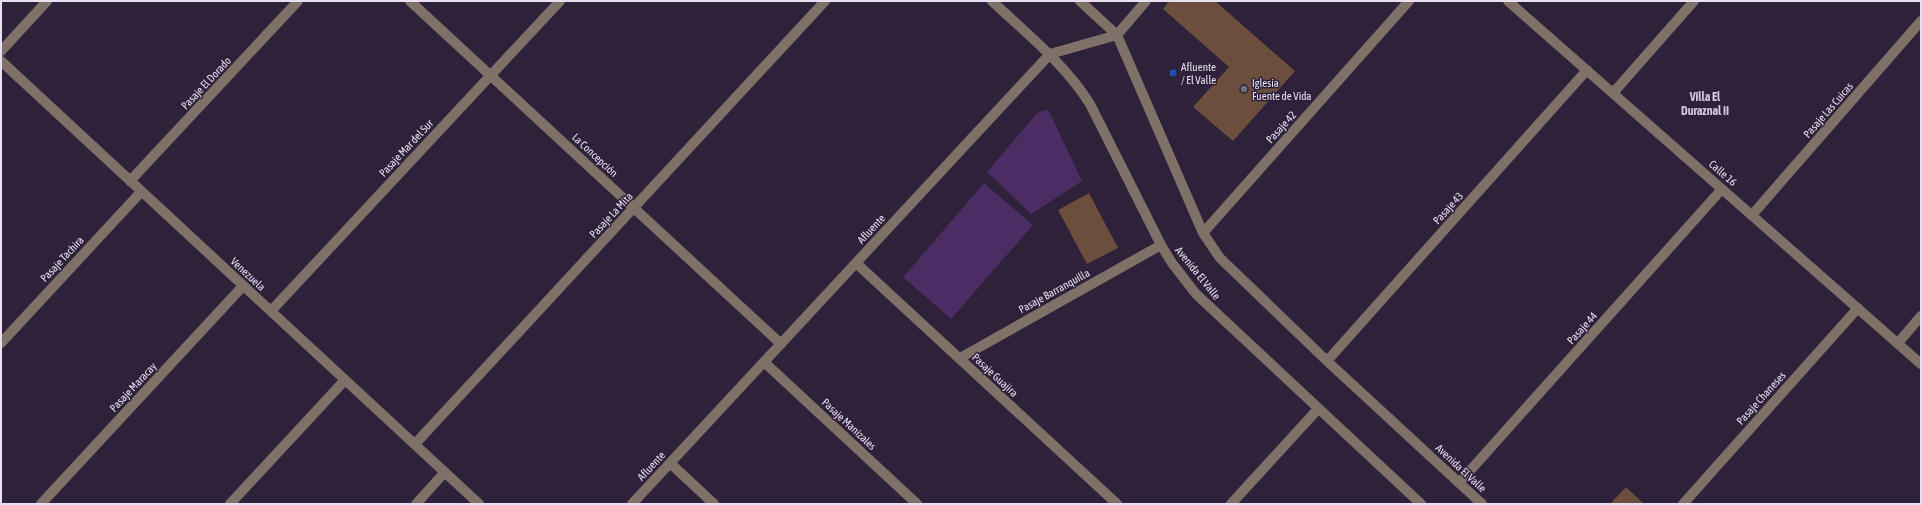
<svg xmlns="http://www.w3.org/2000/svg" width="1922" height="505" viewBox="0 0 1922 505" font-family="'Asap Condensed',sans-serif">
<rect width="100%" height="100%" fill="#2e213a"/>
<path fill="#4b2c63" d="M 1048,109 L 1082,181 L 1031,214 L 987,172 L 1037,113 Z
M 984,183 L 1033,225 L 951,319 L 903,277 Z"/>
<path fill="#6b4e3c" d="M 1169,1 L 1215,1 L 1295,71 L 1233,141 L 1193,107 L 1229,67 L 1163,9 Z
M 1089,193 L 1118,248 L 1087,264 L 1058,210 Z
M 1626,487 L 1644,504 L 1610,504 Z"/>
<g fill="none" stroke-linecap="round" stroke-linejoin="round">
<path stroke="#7f7068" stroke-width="10" d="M 410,1 L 781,344
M 992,1 C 1027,34 1064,63 1090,104 L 1161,245 L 1172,263 L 1196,294 L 1421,504
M 1080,1 L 1117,35 L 1203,233 L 1220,258 L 1327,361 L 1482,504
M 1508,1 L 1921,364
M 1,51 L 47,1
M 1,61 L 479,504
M 1613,93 L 1694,1
M 130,181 L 298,1
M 1752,215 L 1921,21
M 1203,233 L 1409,1
M 856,263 L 1117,504
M 271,311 L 560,1
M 1,343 L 141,192
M 1898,343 L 1921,316
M 960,358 L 1161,245
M 1327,361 L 1587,70
M 764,362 L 917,504
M 415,444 L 825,1
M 670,463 L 714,504
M 1459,483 L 1722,189
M 41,504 L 243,286
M 230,504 L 345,380
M 416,504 L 445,472
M 632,504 L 1050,54 L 1117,35 L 1146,1
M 1231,504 L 1318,409
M 1683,504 L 1858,308"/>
</g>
<rect fill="#1a4fb4" stroke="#2e213a" stroke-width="1.5" x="1169" y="69" width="8" height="8" rx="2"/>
<circle fill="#6b7280" stroke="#2e213a" stroke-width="1.5" cx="1244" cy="89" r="4"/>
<g text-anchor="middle" stroke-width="3" stroke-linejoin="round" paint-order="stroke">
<g font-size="11" fill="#e9e0f1" stroke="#2e213a" text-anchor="start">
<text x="1181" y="71">Afluente<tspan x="1181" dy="13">/ El Valle</tspan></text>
<text x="1252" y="87">Iglesia<tspan x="1252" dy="13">Fuente de Vida</tspan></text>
</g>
<g font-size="11" fill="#e9e0f1" stroke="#2e213a">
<text transform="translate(206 83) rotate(-47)" y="4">Pasaje El Dorado</text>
<text transform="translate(1828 110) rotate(-49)" y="4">Pasaje Las Cuicas</text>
<text transform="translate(1281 127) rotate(-48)" y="4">Pasaje 42</text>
<text transform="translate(406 148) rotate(-47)" y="4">Pasaje Mar del Sur</text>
<text transform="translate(595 155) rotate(43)" y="4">La Concepción</text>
<text transform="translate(1723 173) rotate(41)" y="4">Calle 16</text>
<text transform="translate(1448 208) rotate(-48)" y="4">Pasaje 43</text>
<text transform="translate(611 215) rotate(-47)" y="4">Pasaje La Mita</text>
<text transform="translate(871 229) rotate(-47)" y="4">Afluente</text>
<text transform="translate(62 259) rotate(-47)" y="4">Pasaje Tachira</text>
<text transform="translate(1198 273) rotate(51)" y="4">Avenida El Valle</text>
<text transform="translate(248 274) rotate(43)" y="4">Venezuela</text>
<text transform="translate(1054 291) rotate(-29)" y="4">Pasaje Barranquilla</text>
<text transform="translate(1582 328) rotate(-48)" y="4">Pasaje 44</text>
<text transform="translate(995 375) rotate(43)" y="4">Pasaje Guajira</text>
<text transform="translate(133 387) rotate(-47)" y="4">Pasaje Maracay</text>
<text transform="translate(1761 398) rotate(-48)" y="4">Pasaje Chaneses</text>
<text transform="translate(849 424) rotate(43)" y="4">Pasaje Manizales</text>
<text transform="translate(651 466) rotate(-47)" y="4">Afluente</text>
<text transform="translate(1461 468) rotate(43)" y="4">Avenida El Valle</text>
</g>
<g font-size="12" font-weight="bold" fill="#d3c2e3" stroke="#2e213a">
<text x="1705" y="101">Villa El<tspan x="1705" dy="14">Duraznal II</tspan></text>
</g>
</g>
<rect width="1922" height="505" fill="none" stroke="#e9e0f1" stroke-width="4"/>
</svg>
